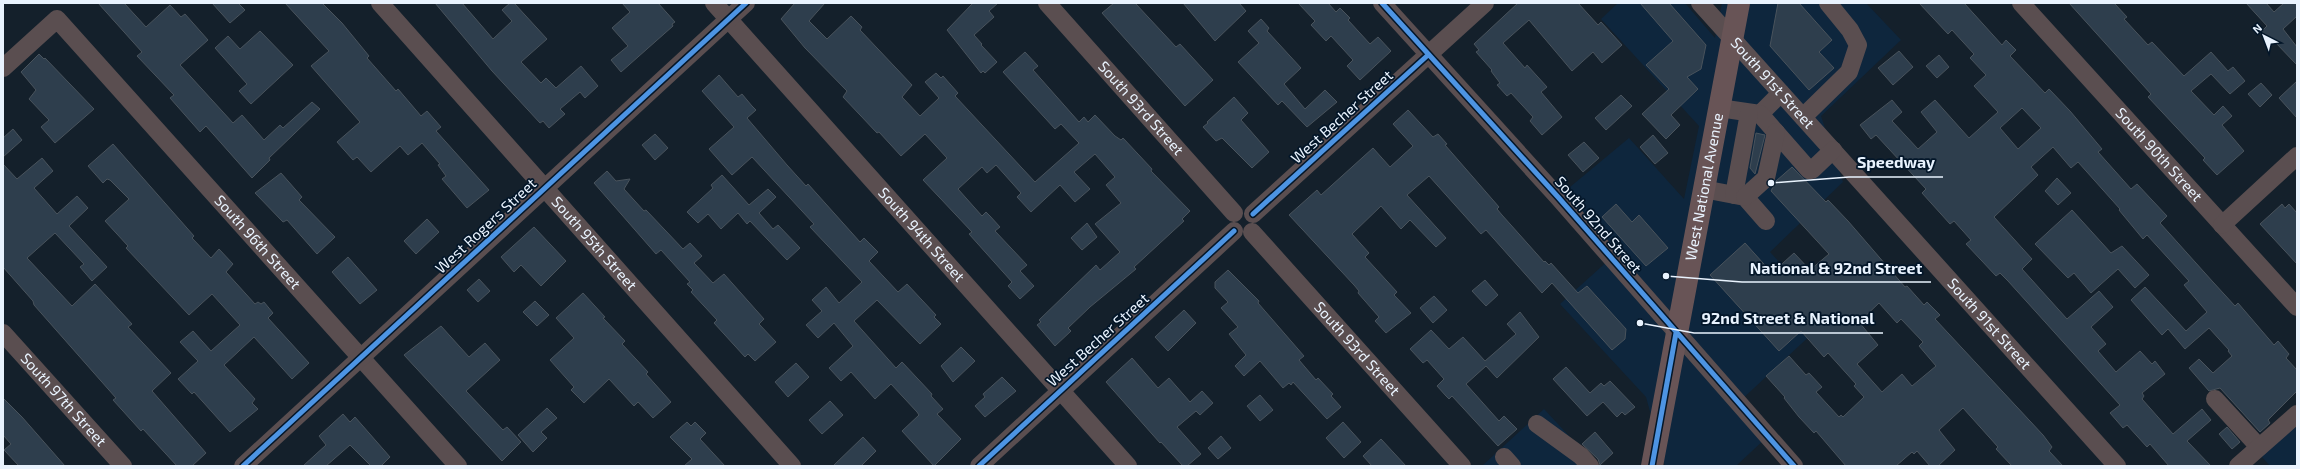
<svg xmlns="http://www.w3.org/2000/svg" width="2300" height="469" viewBox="0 0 2300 469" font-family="'Exo 2',sans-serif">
<rect width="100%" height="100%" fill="#14202b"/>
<path fill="#0e263d" d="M 1618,3 L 1685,3 L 1715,38 L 1722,3 L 1866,3 L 1901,40 L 1821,116 L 1843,182 L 1770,252 L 1830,317 L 1738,403 L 1767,437 L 1736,466 L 1665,466 L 1646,397 L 1560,304 L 1611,258 L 1558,197 L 1629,138 L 1684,199 L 1699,126 L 1601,19 Z
M 1544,409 L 1597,466 L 1482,466 Z
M 2297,414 L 2297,466 L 2270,466 L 2256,450 Z"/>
<path fill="#2e3e4d" stroke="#49535c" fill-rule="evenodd" d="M 98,3 L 124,3 L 146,27 L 170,5 L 181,17 L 185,14 L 208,40 L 180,65 L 233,123 L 242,115 L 264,140 L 280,125 L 283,128 L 312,102 L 320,109 L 269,158 L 270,160 L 252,178 L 206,126 L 200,132 L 170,98 L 174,95 L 137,56 L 142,52 Z
M 212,3 L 238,3 L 245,10 L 230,23 Z
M 285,3 L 322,3 L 342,23 L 369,56 L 367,58 L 396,91 L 398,89 L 421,116 L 427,111 L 441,127 L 436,131 L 489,190 L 467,208 L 442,179 L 446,176 L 438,165 L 440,164 L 422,143 L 408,155 L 400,146 L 371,172 L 357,157 L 353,160 L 337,142 L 360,122 L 311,66 L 329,51 Z
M 435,3 L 462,3 L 493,39 L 512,21 L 502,10 L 510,3 L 514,3 L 547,39 L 521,62 L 541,83 L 546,78 L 556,88 L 581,66 L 598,86 L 585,98 L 580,92 L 560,109 L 565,114 L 549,128 L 543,121 L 540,123 L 492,71 Z
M 622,3 L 658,3 L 675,22 L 672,24 L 673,26 L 621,72 L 611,60 L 628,46 L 612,28 L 630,12 Z
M 795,3 L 825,3 L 809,21 L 827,39 L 851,16 L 862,27 L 860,30 L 912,85 L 902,97 L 920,116 L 939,98 L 925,82 L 936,73 L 941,78 L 943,76 L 958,93 L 955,96 L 1035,182 L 1079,143 L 1061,124 L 1055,129 L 1003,72 L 1025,52 L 1038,66 L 1033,70 L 1079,122 L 1084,117 L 1088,122 L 1095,115 L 1115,136 L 1121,140 L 1123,138 L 1152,169 L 1151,171 L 1190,211 L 1182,219 L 1184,221 L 1134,267 L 1136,269 L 1090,307 L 1068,328 L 1071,331 L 1055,346 L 1037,325 L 1041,322 L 1039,320 L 1096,265 L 1100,270 L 1120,252 L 1095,224 L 1121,203 L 1106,185 L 1115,177 L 1095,154 L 1074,172 L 1090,189 L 1075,202 L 1060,185 L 1031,212 L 1017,197 L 1021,193 L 996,165 L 987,173 L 982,167 L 958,189 L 982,216 L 986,212 L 990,216 L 1000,227 L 995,231 L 1027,265 L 1020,271 L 1034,286 L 1020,299 L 1008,286 L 1012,282 L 969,234 L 972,232 L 923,180 L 947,158 L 925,134 L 901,156 L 879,132 L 877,133 L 843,97 L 847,91 L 805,48 L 781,19 Z
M 973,3 L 998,3 L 989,11 L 994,17 L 974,35 L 982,44 L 981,45 L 997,62 L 985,73 L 983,71 L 981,73 L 947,30 Z
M 1114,3 L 1135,3 L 1176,47 L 1180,44 L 1213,80 L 1185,106 L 1102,13 Z
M 1183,3 L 1239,3 L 1246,11 L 1215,41 Z
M 1298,3 L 1328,3 L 1336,12 L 1340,8 L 1350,18 L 1348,20 L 1370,44 L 1378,37 L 1391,51 L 1360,80 L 1347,66 L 1353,60 L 1331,36 L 1326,41 L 1311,25 L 1315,21 Z
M 1518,3 L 1578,3 L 1598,25 L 1601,22 L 1622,45 L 1602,63 L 1593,52 L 1572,71 L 1529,20 L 1503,43 L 1525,68 L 1527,65 L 1547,87 L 1541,92 L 1562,117 L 1542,135 L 1530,121 L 1533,117 L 1511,93 L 1507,96 L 1497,85 L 1500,83 L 1491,71 L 1492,70 L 1476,52 L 1479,50 L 1474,44 Z
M 1640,3 L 1669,3 L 1706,45 L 1701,69 L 1687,77 L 1698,89 L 1671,115 L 1680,125 L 1666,139 L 1642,114 L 1669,89 L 1646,65 L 1673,41 Z
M 1778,3 L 1799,3 L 1832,40 L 1819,52 L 1834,68 L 1809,90 L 1770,46 Z
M 1919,3 L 1964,3 L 2002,45 L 2006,40 L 2016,50 L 2010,56 L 2045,93 L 2049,89 L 2070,111 L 2102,149 L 2098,152 L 2131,189 L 2137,184 L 2167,216 L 2160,223 L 2213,282 L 2235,306 L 2238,303 L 2274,345 L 2278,341 L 2289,354 L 2286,358 L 2297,370 L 2297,391 L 2268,420 L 2270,423 L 2260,432 L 2220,388 L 2209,391 L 2189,368 L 2199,359 L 2213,373 L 2232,356 L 2228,351 L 2229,350 L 2209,328 L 2185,349 L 2168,329 L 2162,335 L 2131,300 L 2145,287 L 2186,331 L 2207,312 L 2184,285 L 2189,281 L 2147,235 L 2143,239 L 2119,210 L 2120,209 L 2078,162 L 2071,168 L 2053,147 L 2031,167 L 2038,175 L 1994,217 L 2032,259 L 2022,269 L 2067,319 L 2099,291 L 2113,307 L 2091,327 L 2106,344 L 2098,351 L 2116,372 L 2140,351 L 2152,364 L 2155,361 L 2165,374 L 2142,393 L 2144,396 L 2142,399 L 2173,434 L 2202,409 L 2211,420 L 2187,441 L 2211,466 L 2169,466 L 2150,444 L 2147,447 L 2127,425 L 2123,428 L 2110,413 L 2120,405 L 2008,281 L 2000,273 L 1996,276 L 1966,244 L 1971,240 L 1954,221 L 1950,224 L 1922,193 L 1926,189 L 1876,135 L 1871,139 L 1860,125 L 1892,100 L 1902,112 L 1892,121 L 1918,149 L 1937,132 L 1921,112 L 1935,100 L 1969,138 L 1998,112 L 1974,86 L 1986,75 L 1970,58 L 1974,54 L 1952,30 L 1948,34 ZM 2022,108 L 2041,128 L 2018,149 L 2000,128 Z
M 2069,3 L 2114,3 L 2127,17 L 2124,19 L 2148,45 L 2152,42 L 2184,76 L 2211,52 L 2228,71 L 2233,67 L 2245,81 L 2230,94 L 2211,74 L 2191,91 L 2214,115 L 2223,106 L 2232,116 L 2222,125 L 2244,151 L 2217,175 L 2203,160 L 2205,158 L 2148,97 L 2151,94 Z
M 2246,3 L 2266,3 L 2274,12 L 2284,3 L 2297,3 L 2297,16 L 2283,29 L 2297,47 L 2297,65 L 2274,41 L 2270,44 L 2260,33 L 2267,26 Z
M 1261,19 L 1269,28 L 1267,31 L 1301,68 L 1284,84 L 1305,109 L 1325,90 L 1337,102 L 1307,127 L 1282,101 L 1278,105 L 1238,62 L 1259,43 L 1248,31 Z
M 260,31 L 293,65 L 251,104 L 239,91 L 247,84 L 215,48 L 228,36 L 240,49 Z
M 1899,51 L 1913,67 L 1893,85 L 1878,68 Z
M 39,54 L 44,59 L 45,58 L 94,109 L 55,143 L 41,127 L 49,120 L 29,99 L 36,90 L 21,72 Z
M 1939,55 L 1949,67 L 1937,78 L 1926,66 Z
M 719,75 L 738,97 L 742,94 L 752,106 L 756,110 L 747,118 L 787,165 L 806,186 L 808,184 L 860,242 L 864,238 L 878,252 L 869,261 L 898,292 L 907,284 L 936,315 L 934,317 L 941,324 L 920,344 L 877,300 L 854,321 L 896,368 L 902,362 L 932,394 L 931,396 L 943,409 L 937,414 L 961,439 L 934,466 L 902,431 L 919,415 L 917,412 L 891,384 L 875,399 L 851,372 L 841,381 L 829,368 L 853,346 L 834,323 L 818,338 L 806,325 L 822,311 L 812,300 L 826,287 L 839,303 L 862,282 L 810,227 L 814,224 L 752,157 L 732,175 L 709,149 L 734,127 L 702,91 Z
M 2297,81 L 2297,118 L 2279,98 Z
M 2261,83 L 2272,95 L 2260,107 L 2248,94 Z
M 1621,95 L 1632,106 L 1606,130 L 1595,118 Z
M 1234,97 L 1248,113 L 1241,120 L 1269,152 L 1252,168 L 1222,138 L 1216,141 L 1203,127 L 1208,123 L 1207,122 Z
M 1408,110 L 1433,137 L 1438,134 L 1447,144 L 1445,145 L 1499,207 L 1497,209 L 1502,215 L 1544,262 L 1545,261 L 1549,265 L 1551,263 L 1578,293 L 1587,286 L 1626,329 L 1625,339 L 1612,350 L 1552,283 L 1542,293 L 1486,230 L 1481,234 L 1429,176 L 1407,195 L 1446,238 L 1436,247 L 1410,220 L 1401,229 L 1381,206 L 1352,234 L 1369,253 L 1365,257 L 1397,292 L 1394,295 L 1411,313 L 1386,333 L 1375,321 L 1379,317 L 1358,293 L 1359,291 L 1354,285 L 1289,215 L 1317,190 L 1321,195 L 1373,148 L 1390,167 L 1413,146 L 1393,124 Z
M 13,129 L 22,140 L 3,157 L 3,138 Z
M 1756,133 L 1765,135 L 1755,174 L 1750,168 Z
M 655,134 L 668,148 L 655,160 L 642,145 Z
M 1653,135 L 1668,153 L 1655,164 L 1640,147 Z
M 1584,142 L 1599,158 L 1583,172 L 1568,155 Z
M 113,144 L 194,236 L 192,238 L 211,258 L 219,249 L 233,264 L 226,272 L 255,304 L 258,302 L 261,304 L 264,302 L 273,313 L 268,318 L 309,363 L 292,379 L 254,337 L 224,365 L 255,399 L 252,403 L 258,409 L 230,432 L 194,392 L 192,394 L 178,379 L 198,361 L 180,342 L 193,331 L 211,351 L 240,325 L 212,294 L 189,315 L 126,248 L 128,246 L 105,221 L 129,199 L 110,180 L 107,179 L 103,183 L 88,166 Z
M 42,158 L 53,171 L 34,188 L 57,214 L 77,196 L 88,208 L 69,226 L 107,267 L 92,281 L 80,267 L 84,264 L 55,233 L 27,258 L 72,306 L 95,284 L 132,324 L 128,327 L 171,373 L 152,391 L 206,453 L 192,466 L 177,466 L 143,429 L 141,431 L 113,400 L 116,398 L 34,305 L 33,301 L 3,267 L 3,164 L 17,179 Z
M 1792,167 L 1826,202 L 1828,200 L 1848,221 L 1905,287 L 1907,286 L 1924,305 L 1927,302 L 1940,315 L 1935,319 L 2043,435 L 2052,447 L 2049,451 L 2063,466 L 2012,466 L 1996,449 L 1998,447 L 1963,408 L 1939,430 L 1955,450 L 1938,466 L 1930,466 L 1917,451 L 1914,454 L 1912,452 L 1896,466 L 1846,466 L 1816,431 L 1814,433 L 1799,417 L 1784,398 L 1785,397 L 1766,376 L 1789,356 L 1806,375 L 1809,373 L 1822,387 L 1816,392 L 1839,417 L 1841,415 L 1843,417 L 1864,397 L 1854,386 L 1856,384 L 1828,353 L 1824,357 L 1801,331 L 1779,351 L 1710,275 L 1745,243 L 1772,273 L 1794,253 L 1810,270 L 1829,254 L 1771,191 L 1776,181 ZM 1879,303 L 1897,323 L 1901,319 L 1923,342 L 1919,346 L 1936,366 L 1912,386 L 1902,374 L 1882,392 L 1857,364 L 1878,345 L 1859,322 Z
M 607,171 L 616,181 L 630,179 L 624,189 L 644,211 L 646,210 L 683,249 L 690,243 L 702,256 L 694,263 L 713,283 L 724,274 L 764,319 L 759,324 L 776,342 L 755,361 L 748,354 L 745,357 L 714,323 L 717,320 L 691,292 L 693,290 L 687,284 L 690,282 L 661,250 L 656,254 L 594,183 Z
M 281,173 L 302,197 L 299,200 L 335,237 L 317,254 L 287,220 L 283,222 L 255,193 Z
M 722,175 L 749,205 L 768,189 L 776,197 L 759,213 L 773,229 L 778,225 L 800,248 L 787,260 L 750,221 L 747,224 L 738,213 L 721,229 L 708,214 L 698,223 L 687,212 L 713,188 L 711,185 Z
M 2057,178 L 2071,193 L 2058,205 L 2045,191 Z
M 1616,204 L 1632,222 L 1639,215 L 1668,248 L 1646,266 L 1602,217 Z
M 2282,204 L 2285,208 L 2289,204 L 2297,213 L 2297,264 L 2260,224 Z
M 2072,210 L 2111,253 L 2122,246 L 2149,275 L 2135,288 L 2118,269 L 2091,293 L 2074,273 L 2068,278 L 2035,244 Z
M 427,219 L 439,232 L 416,254 L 404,241 Z
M 1087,223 L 1097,237 L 1082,250 L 1071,238 Z
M 534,227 L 566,261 L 541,286 L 521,265 L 514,272 L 501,257 Z
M 348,257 L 377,290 L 360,304 L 332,272 Z
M 1228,270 L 1259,301 L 1258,303 L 1304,356 L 1299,360 L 1316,380 L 1318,378 L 1333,394 L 1331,396 L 1341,407 L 1327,419 L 1293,382 L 1291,385 L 1289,383 L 1283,388 L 1260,361 L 1244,376 L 1235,366 L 1246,355 L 1229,334 L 1238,327 L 1221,308 L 1228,302 L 1215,288 L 1215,282 Z
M 479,279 L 490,291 L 478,302 L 467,290 Z
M 1485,280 L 1498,295 L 1486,306 L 1472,291 Z
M 583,293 L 605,317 L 603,318 L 625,341 L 622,344 L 648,372 L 646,374 L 671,402 L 653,418 L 638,402 L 634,406 L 609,379 L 584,403 L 571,390 L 574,387 L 550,360 L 574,338 L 556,318 Z
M 1434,296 L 1447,310 L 1433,323 L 1420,308 Z
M 535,301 L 549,315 L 537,326 L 523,312 Z
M 1184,310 L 1196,323 L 1168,351 L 1155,337 Z
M 1520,312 L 1539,337 L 1497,378 L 1486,366 L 1466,384 L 1499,421 L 1504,416 L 1517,429 L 1498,446 L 1452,396 L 1449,399 L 1446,396 L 1437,386 L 1444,379 L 1427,360 L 1423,363 L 1410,349 L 1431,330 L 1449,349 L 1463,337 L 1485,361 L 1516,334 L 1507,324 Z
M 441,326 L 469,357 L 485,343 L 500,360 L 466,391 L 503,430 L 507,427 L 521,442 L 502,461 L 404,355 Z
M 961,347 L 975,361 L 953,382 L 941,366 Z
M 1132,358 L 1158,388 L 1169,378 L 1190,402 L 1202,391 L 1213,403 L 1200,415 L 1196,411 L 1177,427 L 1201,454 L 1187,466 L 1183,466 L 1161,442 L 1160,443 L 1106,382 Z
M 796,363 L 809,377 L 788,397 L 775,382 Z
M 1566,367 L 1590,393 L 1601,383 L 1604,386 L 1610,381 L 1635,407 L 1625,415 L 1622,412 L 1617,417 L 1603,402 L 1587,416 L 1553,379 Z
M 1002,377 L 1016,391 L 985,417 L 975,406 L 985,397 L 983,394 Z
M 1260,395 L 1273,410 L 1260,421 L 1247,406 Z
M 3,398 L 22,417 L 65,466 L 19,466 L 4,450 L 11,444 L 3,435 Z
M 830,401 L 843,415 L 822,434 L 809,420 Z
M 547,408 L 557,418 L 541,432 L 547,438 L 533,452 L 518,435 Z
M 343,414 L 350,422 L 355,417 L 390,457 L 381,466 L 371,466 L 350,445 L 326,466 L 303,466 L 326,445 L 319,436 Z
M 687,422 L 691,426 L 695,422 L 706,433 L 700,439 L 725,466 L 684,466 L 692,459 L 670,437 Z
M 1343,422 L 1361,442 L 1344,458 L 1326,438 Z
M 2227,427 L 2240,442 L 2232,449 L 2219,434 Z
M 1595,432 L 1613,453 L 1600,465 L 1598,459 L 1582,444 Z
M 1221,436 L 1231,448 L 1218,459 L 1208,448 Z
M 863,437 L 876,451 L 861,466 L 833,466 Z
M 1381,439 L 1406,466 L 1372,466 L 1363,456 Z"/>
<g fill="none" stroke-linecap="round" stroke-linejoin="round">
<g stroke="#5a4e50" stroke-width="18">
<path id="s1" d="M 380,3 L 792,466"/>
<path id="s2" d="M 714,3 L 1128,466"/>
<path id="s3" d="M 1047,3 L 1234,213"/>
<path d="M 1382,3 L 1558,197 L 1794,466"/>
<path id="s4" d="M 1700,3 L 2117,466"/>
<path id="s5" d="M 2021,3 L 2297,307"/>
<path id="s6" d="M 3,68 L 57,19 L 458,466"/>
<path d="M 1719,108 L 1760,114 L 1781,93"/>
<path d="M 1760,114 L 1809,170 L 1812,170 L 1833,150"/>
<path d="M 1803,117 L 1849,72 L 1858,45 L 1850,30 L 1828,3"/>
<path d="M 1703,189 L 1745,197 L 1766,221"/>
<path d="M 1734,195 L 1749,113"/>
<path d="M 1745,197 L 1766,178 L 1776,132"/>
<path d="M 1253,214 L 1485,3"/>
<path d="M 2222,225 L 2297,156"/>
<path id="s7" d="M 1252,232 L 1462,466"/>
<path id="s8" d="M 3,333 L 123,466"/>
<path d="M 2215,399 L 2259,447"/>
<path d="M 1537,424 L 1581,456 L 1590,466"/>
<path d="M 1504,457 L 1512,466"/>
<path d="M 243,466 L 746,3"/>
<path d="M 979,466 L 1234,231"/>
<path d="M 2238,466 L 2297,414"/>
</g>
<path stroke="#685456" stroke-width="22" id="s9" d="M 1652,466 L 1739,3"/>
<defs>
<path id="cycleway" d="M 1382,3 L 1558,197 L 1794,466
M 1253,214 L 1428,55
M 243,466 L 746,3
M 979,466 L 1234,231
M 1652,466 L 1676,333"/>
</defs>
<use href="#cycleway" stroke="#031629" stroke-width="8"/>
<use href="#cycleway" stroke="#4d94e3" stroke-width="5"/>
</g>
<g text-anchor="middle" stroke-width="3.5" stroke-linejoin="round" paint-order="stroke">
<g font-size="15" fill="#e9f3fe" stroke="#031629">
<text dy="5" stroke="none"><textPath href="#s4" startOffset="108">South 91st Street</textPath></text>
<text dy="5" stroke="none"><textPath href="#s3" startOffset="141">South 93rd Street</textPath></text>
<text transform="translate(1342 117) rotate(-42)" y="5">West Becher Street</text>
<text dy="5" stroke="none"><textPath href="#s5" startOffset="205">South 90th Street</textPath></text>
<text dy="5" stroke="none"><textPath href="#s9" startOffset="284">West National Avenue</textPath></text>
<text transform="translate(1598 225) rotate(49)" y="5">South 92nd Street</text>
<text transform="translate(486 226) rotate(-43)" y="5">West Rogers Street</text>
<text dy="5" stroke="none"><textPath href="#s2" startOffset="311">South 94th Street</textPath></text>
<text dy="5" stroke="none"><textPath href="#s6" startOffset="373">South 96th Street</textPath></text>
<text dy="5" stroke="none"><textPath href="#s1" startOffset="322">South 95th Street</textPath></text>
<text dy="5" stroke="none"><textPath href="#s4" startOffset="432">South 91st Street</textPath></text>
<text transform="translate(1098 340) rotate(-42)" y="5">West Becher Street</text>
<text dy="5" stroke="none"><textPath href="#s7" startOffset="157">South 93rd Street</textPath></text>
<text dy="5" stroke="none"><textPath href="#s8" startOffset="90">South 97th Street</textPath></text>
</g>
</g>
<path fill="none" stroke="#e9f3fe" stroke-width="1.5" d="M1771 183L1849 177H1943M1666 276L1742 282H1931M1640 323L1694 333H1883"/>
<g fill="#e9f3fe" stroke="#031629" stroke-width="1.5">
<circle cx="1771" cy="183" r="4"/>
<circle cx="1666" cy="276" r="4"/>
<circle cx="1640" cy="323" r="4"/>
</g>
<g font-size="16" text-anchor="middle" font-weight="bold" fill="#e9f3fe" stroke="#031629" stroke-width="3.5" stroke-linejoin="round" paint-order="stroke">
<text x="1896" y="168">Speedway</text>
<text x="1836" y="274">National &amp; 92nd Street</text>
<text x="1788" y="324">92nd Street &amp; National</text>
</g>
<rect width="2300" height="469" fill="none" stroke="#e9f3fe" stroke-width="8"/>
<g transform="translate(2264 36) rotate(318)" stroke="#031629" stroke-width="3" paint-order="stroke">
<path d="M0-3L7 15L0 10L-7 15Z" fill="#e9f3fe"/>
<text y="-6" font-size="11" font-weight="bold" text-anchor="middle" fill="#e9f3fe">N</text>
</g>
</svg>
